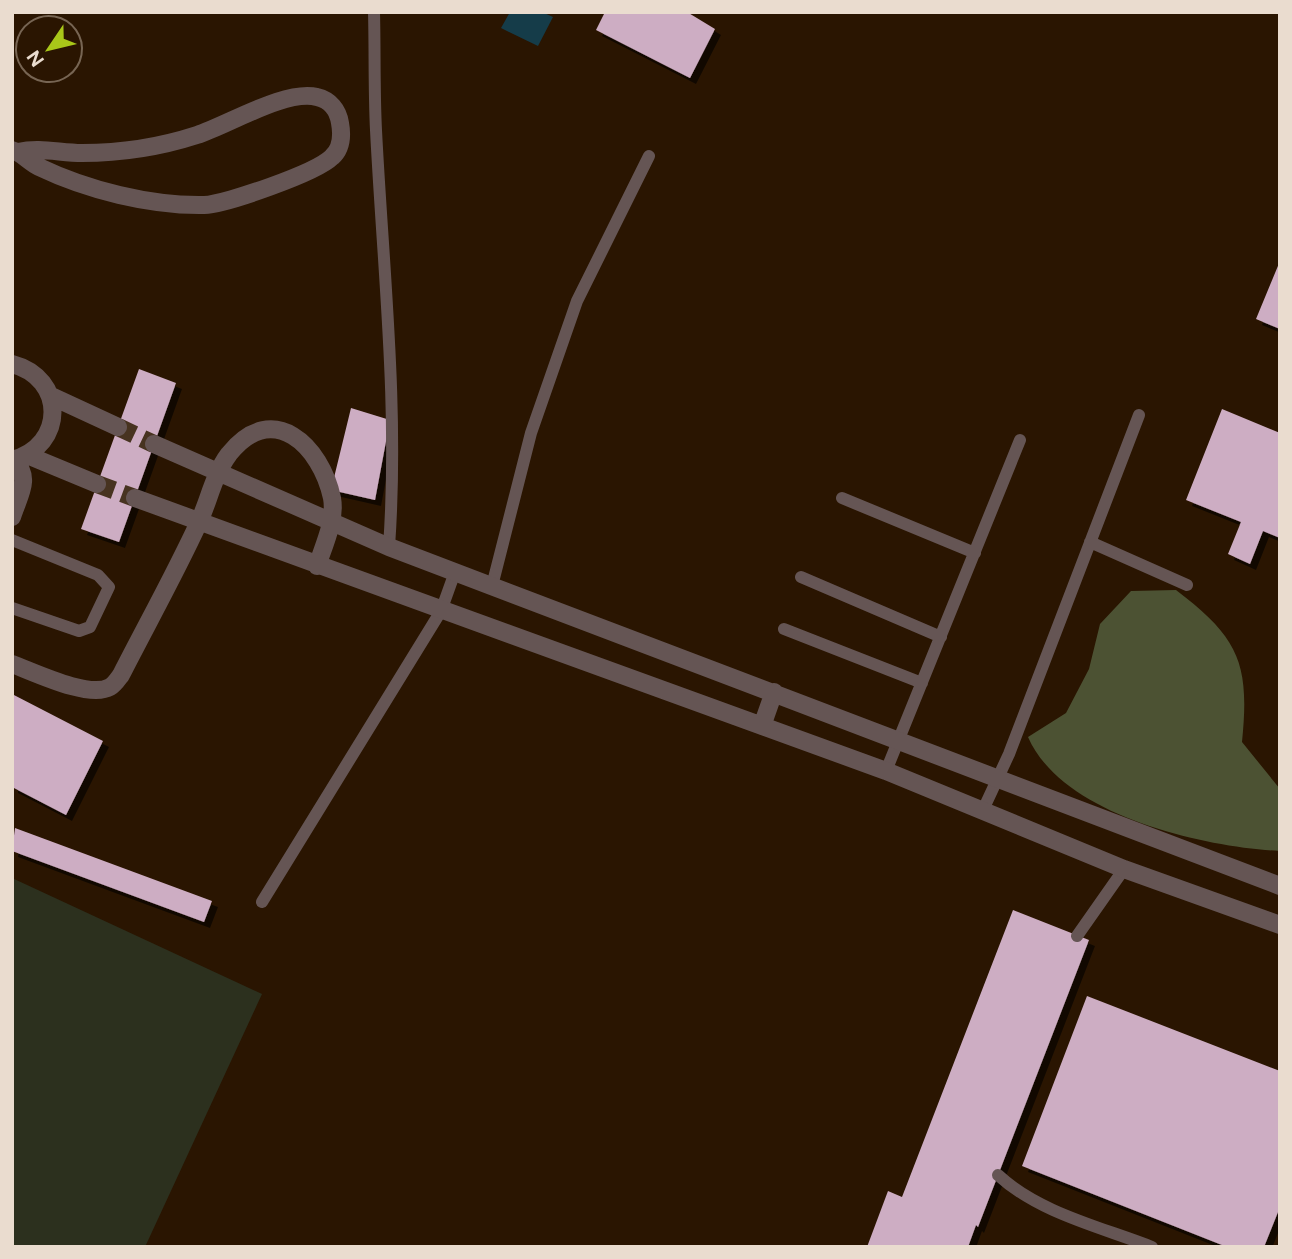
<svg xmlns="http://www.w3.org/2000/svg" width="1292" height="1259" viewBox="0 0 1292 1259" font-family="Figtree,sans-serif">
<defs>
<filter id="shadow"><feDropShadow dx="6" dy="6" stdDeviation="0" flood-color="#0009"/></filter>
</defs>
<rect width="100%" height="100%" fill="#2a1501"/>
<path fill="#2c301e" d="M 12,878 L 262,994 L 145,1247 L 12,1247 Z"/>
<path fill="#4c5233" d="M 1176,590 C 1239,638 1250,663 1242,742 L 1280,789 L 1280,851 C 1202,847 1062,815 1028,737 L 1066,713 L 1089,669 L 1100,624 L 1131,591 Z"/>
<path fill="#153c49" d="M 510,12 L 542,12 L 553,17 L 538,46 L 501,28 Z"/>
<path fill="#cdadc3" filter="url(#shadow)" d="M 605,12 L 687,12 L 715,29 L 690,78 L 596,30 Z
M 1280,261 L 1280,329 L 1256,319 Z
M 139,369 L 176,383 L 119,542 L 81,529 Z
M 351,408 L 390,420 L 375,500 L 331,490 Z
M 1222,409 L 1280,433 L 1280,538 L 1263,531 L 1250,564 L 1228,554 L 1241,522 L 1186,500 Z
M 12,694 L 103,741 L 66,815 L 12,787 Z
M 15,828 L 212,901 L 204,922 L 12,851 Z
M 1013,910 L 1089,940 L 978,1227 L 976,1225 L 968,1247 L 867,1247 L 888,1191 L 902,1197 Z
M 1087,996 L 1280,1071 L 1280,1207 L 1264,1247 L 1227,1247 L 1022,1166 Z"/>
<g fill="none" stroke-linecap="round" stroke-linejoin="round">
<path stroke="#473320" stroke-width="18" stroke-dasharray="18 9" stroke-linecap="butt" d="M 118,427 L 154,444
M 97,484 L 135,498"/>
<path stroke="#655554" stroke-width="12" d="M 374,12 C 375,51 374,91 376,130 C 383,269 399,407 389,547
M 842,498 L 975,553
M 12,540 L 98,575 L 109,587 L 90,627 L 79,631 L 12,608
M 1090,542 L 1187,585
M 801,577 L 941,637
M 492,586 L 531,433 L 577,301 L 649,156
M 784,629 L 922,683
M 886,771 L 1020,440
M 983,810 L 1009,754 L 1139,415
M 262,902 L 441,611 L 455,572
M 1077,936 L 1124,869
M 998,1175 C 1039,1213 1101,1227 1152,1247"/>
<path stroke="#655554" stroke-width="18" d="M 12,150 C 22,153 29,162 39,167 C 87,190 150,206 204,205 C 226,204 316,173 332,157 C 342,148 342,134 340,123 C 338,110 330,100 317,97 C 286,89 228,125 197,135 C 160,147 120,153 82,153 C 60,153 40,147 18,152
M 12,364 C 66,378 66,446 12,460
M 51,396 L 118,427
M 154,444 L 389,547 L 1280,886
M 27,455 L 97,484
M 135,498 L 886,771 L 1124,869 L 1280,925
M 12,517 C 19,495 32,478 14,460
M 12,664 C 34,672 89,699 110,687 C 114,685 118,679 121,675 C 147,624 175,574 199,522 C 209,500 214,474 229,454 C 273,399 321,446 332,498 C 336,520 324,545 317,566
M 762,726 L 774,692"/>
</g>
<rect width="1292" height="1259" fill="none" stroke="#eadccf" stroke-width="28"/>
<g transform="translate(49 49) rotate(235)"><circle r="33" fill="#2a1501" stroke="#776553" stroke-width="2"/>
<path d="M0-5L12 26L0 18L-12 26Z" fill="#a9c719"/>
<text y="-10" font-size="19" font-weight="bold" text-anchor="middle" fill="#eadccf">N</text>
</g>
</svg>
